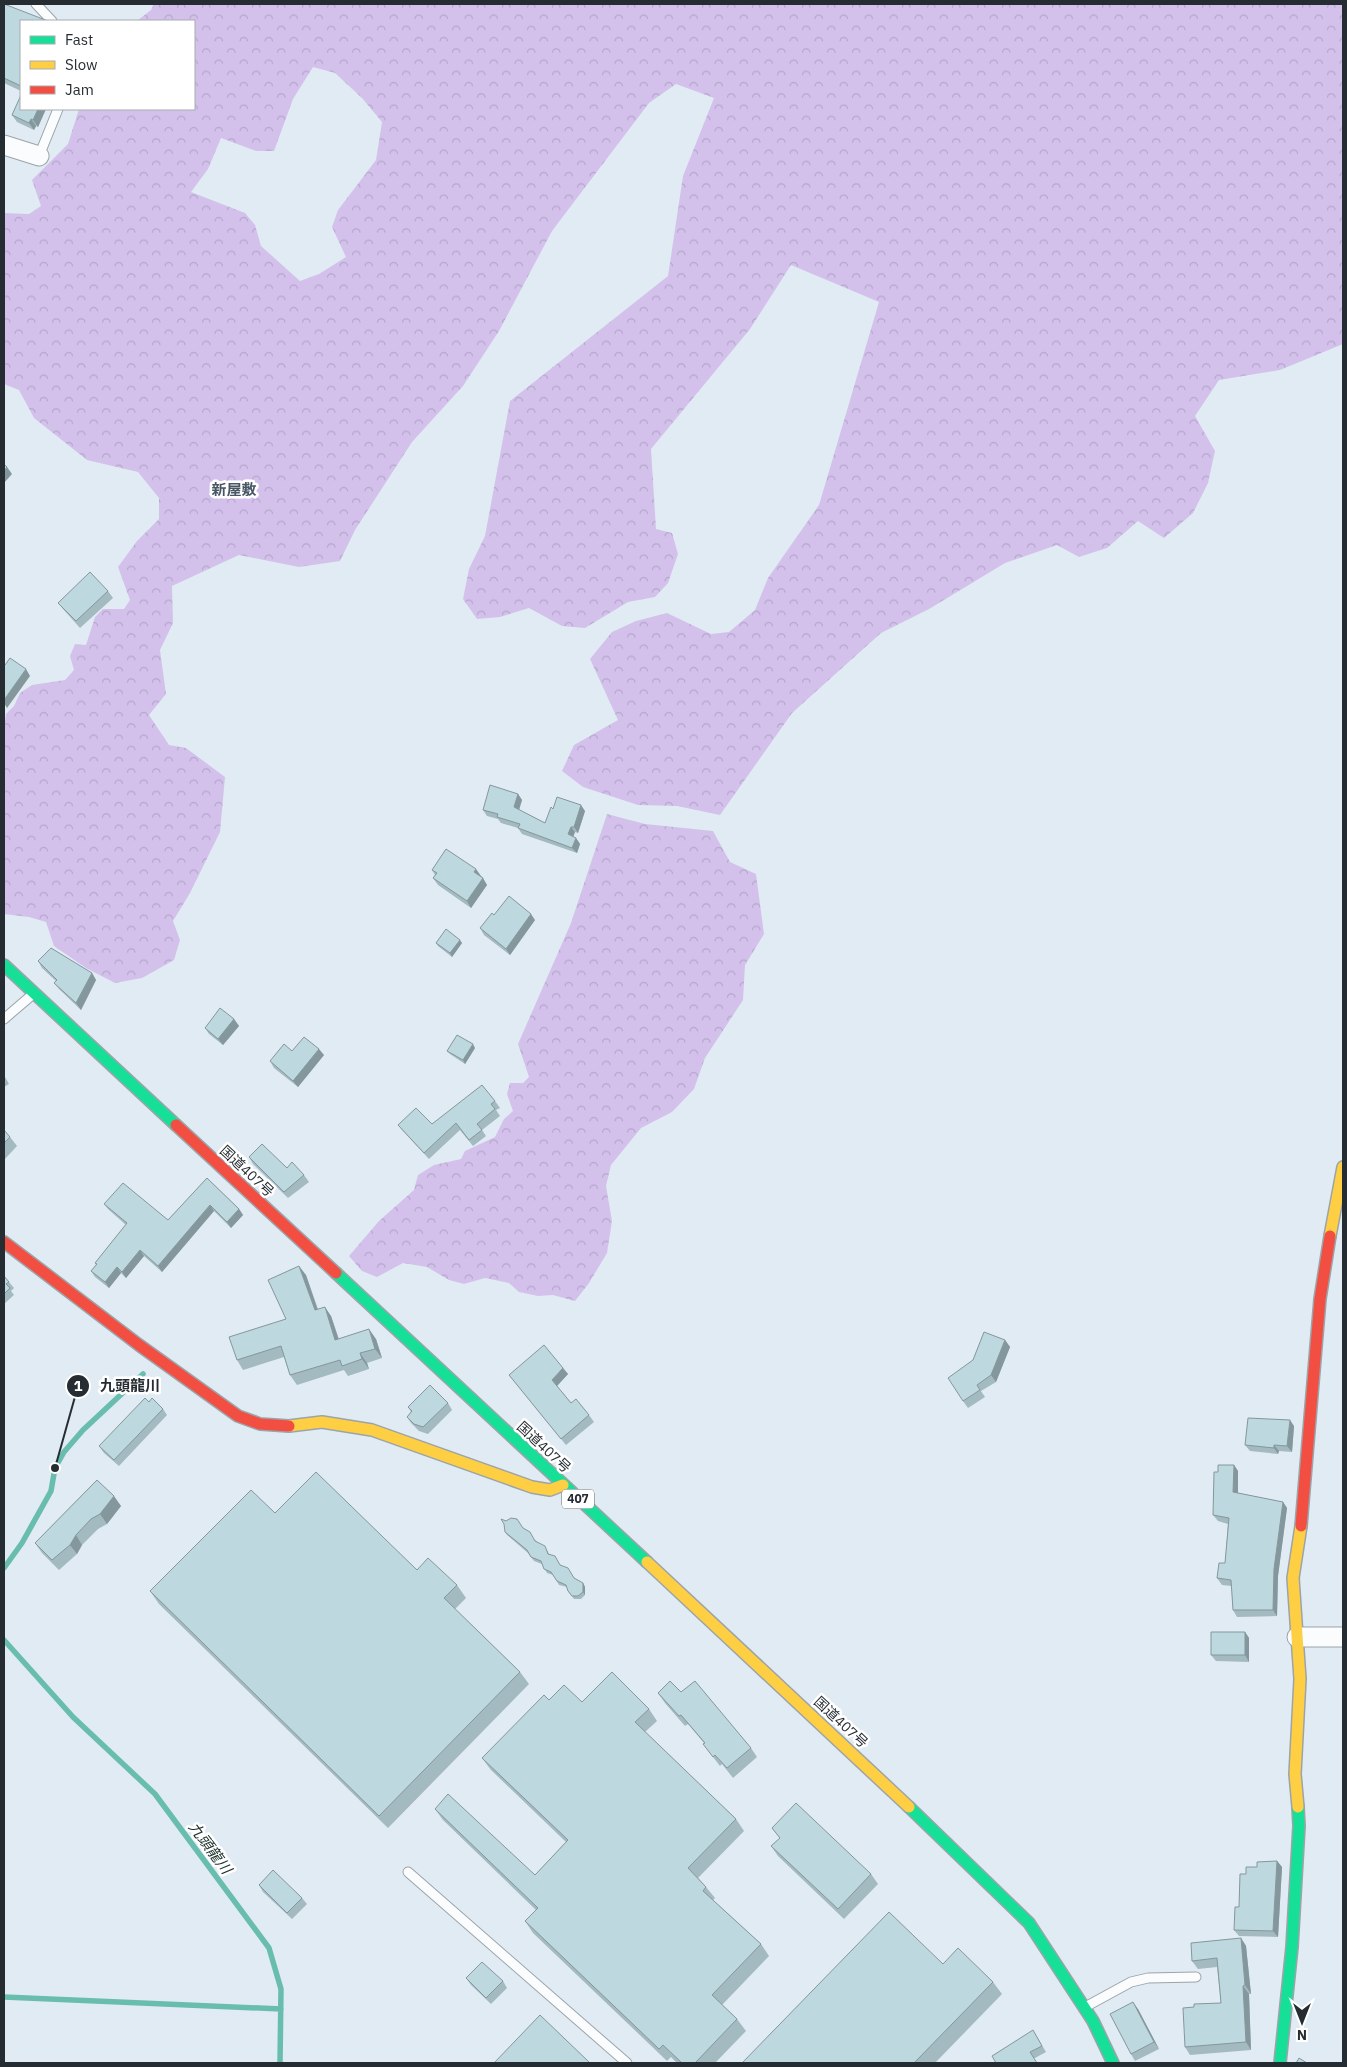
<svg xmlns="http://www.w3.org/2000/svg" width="1347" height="2067" viewBox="0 0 1347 2067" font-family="'IBM Plex Sans','Noto Sans JP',sans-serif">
<defs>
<pattern id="forest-crowns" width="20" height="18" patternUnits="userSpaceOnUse" patternTransform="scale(1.25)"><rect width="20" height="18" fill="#d3c1ec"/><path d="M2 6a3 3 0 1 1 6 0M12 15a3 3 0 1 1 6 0" fill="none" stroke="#b5a6cb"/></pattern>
</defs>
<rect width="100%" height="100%" fill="#e1ebf3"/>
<path fill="url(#forest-crowns)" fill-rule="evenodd" d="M 154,4 L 1343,4 L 1343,344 L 1280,370 L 1219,380 L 1195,416 L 1215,451 L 1208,483 L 1193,513 L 1164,538 L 1138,521 L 1107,548 L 1079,557 L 1057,545 L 1005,563 L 929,609 L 881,633 L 792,713 L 720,815 L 677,806 L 638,805 L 583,787 L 562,771 L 574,745 L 618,720 L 590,659 L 612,632 L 636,621 L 667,613 L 711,634 L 729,632 L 755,610 L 768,578 L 819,505 L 879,302 L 791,265 L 750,329 L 651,449 L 656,529 L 672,533 L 678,554 L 668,583 L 655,597 L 628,602 L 585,628 L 562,626 L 529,608 L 500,617 L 477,619 L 463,599 L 469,569 L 485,536 L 510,401 L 668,276 L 683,176 L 714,98 L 676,84 L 649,103 L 552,231 L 499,331 L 463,386 L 412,442 L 355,530 L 340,561 L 299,567 L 239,555 L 172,586 L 173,623 L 160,650 L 166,694 L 149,715 L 169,745 L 186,748 L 225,777 L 220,832 L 190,893 L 173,921 L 180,940 L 174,960 L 142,978 L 115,983 L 86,968 L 54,946 L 46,922 L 29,917 L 4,914 L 4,727 L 6,714 L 14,706 L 20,693 L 32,685 L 65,680 L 74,670 L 70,656 L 75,644 L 86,645 L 95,617 L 103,609 L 124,609 L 130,600 L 118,567 L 137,541 L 159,519 L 159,498 L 138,472 L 87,460 L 34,418 L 19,390 L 4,384 L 4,213 L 29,214 L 41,206 L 32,180 L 68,144 L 79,109 L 194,109 L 194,21 L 137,21 L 151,10 ZM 313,67 L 335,73 L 362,98 L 382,122 L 376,160 L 338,210 L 332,227 L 346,257 L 319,274 L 300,281 L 261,246 L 255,225 L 245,213 L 191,192 L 208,169 L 221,138 L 256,151 L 274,151 L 293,99 Z
M 607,814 L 645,824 L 713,831 L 730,862 L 756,874 L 764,934 L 745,965 L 743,1000 L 705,1058 L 694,1089 L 672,1112 L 641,1128 L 611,1165 L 606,1186 L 612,1221 L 607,1253 L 589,1283 L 575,1301 L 553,1295 L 538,1296 L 519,1292 L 509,1283 L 485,1278 L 464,1284 L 449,1280 L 427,1267 L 403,1263 L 377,1277 L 362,1271 L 349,1256 L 379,1221 L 414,1190 L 418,1175 L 434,1165 L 461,1159 L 465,1151 L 495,1137 L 504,1119 L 513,1111 L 507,1094 L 510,1083 L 523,1083 L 529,1077 L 518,1044 L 571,923 Z"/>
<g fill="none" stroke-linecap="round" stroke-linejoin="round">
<path stroke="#69bdae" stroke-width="5.5" d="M 4,1568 L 22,1543 L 51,1491 L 55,1468 L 64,1452 L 83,1430 L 143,1374
M 4,1640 L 73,1717 L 155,1794 L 269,1948 L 281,1989 L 280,2063
M 4,1997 L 281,2009"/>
<defs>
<path id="lane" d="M 36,4 L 52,21
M 39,156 L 58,109
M 4,1019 L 32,995
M 408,1872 L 627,2063
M 1087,2006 L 1131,1982 L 1148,1978 L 1196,1977"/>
<path id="street" d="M 4,145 L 39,156
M 1297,1637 L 1343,1637"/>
<path id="fast" d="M 4,965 L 176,1125
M 336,1273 L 647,1562
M 909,1807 L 1029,1923 L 1093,2021 L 1113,2063
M 1280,2063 L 1292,1947 L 1299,1826 L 1298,1807"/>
<path id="slow" d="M 1330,1236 L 1343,1167
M 289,1426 L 322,1422 L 372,1430 L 532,1487 L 550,1490 L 563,1485
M 647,1562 L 909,1807
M 1298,1807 L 1295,1774 L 1300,1679 L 1293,1578 L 1301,1526"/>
<path id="jam" d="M 176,1125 L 336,1273
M 4,1242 L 139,1345 L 238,1416 L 260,1424 L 289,1426
M 1301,1526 L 1320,1299 L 1330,1236"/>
</defs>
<use href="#lane" stroke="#9ca4aa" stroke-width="11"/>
<use href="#street" stroke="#9ca4aa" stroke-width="21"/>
<use href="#fast" stroke="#9ca4aa" stroke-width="14"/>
<use href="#slow" stroke="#9ca4aa" stroke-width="14"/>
<use href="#jam" stroke="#9ca4aa" stroke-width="14"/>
<use href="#lane" stroke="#fafcfd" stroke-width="9"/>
<use href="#street" stroke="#fafcfd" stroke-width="19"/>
<use href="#fast" stroke="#16e098" stroke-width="11"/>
<use href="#slow" stroke="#ffcf43" stroke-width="11"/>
<use href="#jam" stroke="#f24e42" stroke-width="11"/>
</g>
<path fill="#a3bac0" d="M 4,4 L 21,21 L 21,91 L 4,83 Z
M 21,109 L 46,109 L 38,127 L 36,126 L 34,130 L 17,122 L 12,115 Z
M 108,591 L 113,598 L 80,628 L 63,609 L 58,603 Z
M 518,794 L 522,800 L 519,810 L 545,823 L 553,809 L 585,811 L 578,833 L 575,832 L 573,837 L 576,838 L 580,844 L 577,853 L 522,834 L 518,828 L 501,823 L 498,819 L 487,816 L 483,810 Z
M 432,870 L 481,876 L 487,885 L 471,908 L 438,885 L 433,878 L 435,875 Z
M 494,915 L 535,920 L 510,955 L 484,935 L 480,928 Z
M 436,943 L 462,943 L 452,957 L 438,946 Z
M 38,961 L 92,973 L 96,980 L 81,1010 L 59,989 L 54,983 L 56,981 L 42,968 Z
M 234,1019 L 239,1026 L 223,1045 L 209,1034 L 205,1028 Z
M 475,1048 L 465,1064 L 450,1054 L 447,1051 Z
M 292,1051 L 324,1055 L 298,1087 L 274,1068 L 270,1061 Z
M 4,1075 L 9,1084 L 4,1087 Z
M 495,1101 L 500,1108 L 496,1110 L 500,1116 L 482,1130 L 486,1136 L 473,1146 L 460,1130 L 429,1159 L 403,1131 L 398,1125 L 432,1124 Z
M 4,1130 L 10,1137 L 17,1146 L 4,1160 Z
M 249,1157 L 287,1168 L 304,1175 L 309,1182 L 288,1198 L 253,1164 Z
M 207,1178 L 239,1209 L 243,1215 L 231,1228 L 214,1211 L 162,1272 L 144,1256 L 126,1278 L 121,1273 L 109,1288 L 95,1277 L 91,1271 L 96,1265 L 95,1263 L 126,1225 L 108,1209 L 104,1204 L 168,1220 Z
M 306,1275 L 318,1309 L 331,1316 L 339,1339 L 376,1339 L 382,1358 L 367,1363 L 369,1369 L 348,1376 L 344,1370 L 297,1385 L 290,1375 L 284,1357 L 243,1370 L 237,1360 L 286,1319 Z
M 4,1276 L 14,1288 L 11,1291 L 14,1295 L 4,1304 Z
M 1005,1340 L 1010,1347 L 996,1382 L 981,1391 L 985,1397 L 968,1408 L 963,1401 Z
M 563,1368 L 568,1374 L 557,1386 L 571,1403 L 589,1415 L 594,1422 L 566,1445 L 509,1375 Z
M 149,1402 L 163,1409 L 167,1415 L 119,1466 L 104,1453 L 99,1446 Z
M 448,1403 L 452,1410 L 428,1434 L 419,1431 L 411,1423 L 407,1417 L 411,1412 L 408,1407 Z
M 1294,1426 L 1292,1452 L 1279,1451 L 1278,1454 L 1250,1451 L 1245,1445 Z
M 1234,1465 L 1238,1471 L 1238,1493 L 1283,1502 L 1287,1508 L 1278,1576 L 1277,1616 L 1237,1617 L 1233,1610 L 1232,1586 L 1222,1585 L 1217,1578 L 1225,1563 L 1228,1524 L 1218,1521 L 1213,1515 L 1218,1472 Z
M 97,1480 L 121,1506 L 107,1524 L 98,1529 L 82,1545 L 77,1554 L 59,1570 L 42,1553 L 35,1543 Z
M 275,1513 L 457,1585 L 466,1598 L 455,1609 L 520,1672 L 529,1684 L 388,1828 L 159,1604 L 150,1591 Z
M 523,1529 L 536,1541 L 547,1550 L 549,1554 L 574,1578 L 583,1583 L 585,1587 L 585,1595 L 581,1599 L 574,1599 L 568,1591 L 567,1587 L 559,1585 L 553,1575 L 547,1573 L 542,1564 L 534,1561 L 528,1553 L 507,1535 L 505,1532 Z
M 1245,1632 L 1249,1638 L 1249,1662 L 1216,1661 L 1211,1655 Z
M 681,1692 L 751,1748 L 757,1757 L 733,1778 L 722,1764 L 720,1766 L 703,1744 L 704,1743 L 688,1724 L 685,1726 L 665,1703 L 658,1693 Z
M 549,1700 L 649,1709 L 657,1721 L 645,1732 L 736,1819 L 744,1831 L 698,1878 L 706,1887 L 715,1898 L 713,1900 L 761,1944 L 769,1956 L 722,2005 L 737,2019 L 746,2031 L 715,2063 L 677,2063 L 671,2057 L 667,2061 L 533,1933 L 525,1921 L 536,1910 L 443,1820 L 435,1809 L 535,1875 L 566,1842 L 491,1770 L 482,1758 Z
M 772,1828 L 871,1874 L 878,1884 L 844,1919 L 778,1856 L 771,1846 L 780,1838 Z
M 1277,1861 L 1282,1867 L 1278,1937 L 1239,1936 L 1234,1930 L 1246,1874 L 1257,1867 Z
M 259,1885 L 302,1898 L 307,1904 L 292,1919 L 263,1892 Z
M 1241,1938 L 1246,1946 L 1251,1994 L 1249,1994 L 1251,2050 L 1190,2055 L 1185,2047 L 1194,2007 L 1221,2003 L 1217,1967 L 1198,1969 L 1192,1961 Z
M 466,1978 L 503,1981 L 507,1988 L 491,2004 L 471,1985 Z
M 993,1982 L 1002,1994 L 935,2063 L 742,2063 Z
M 1138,2009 L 1159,2049 L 1135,2061 L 1131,2054 Z
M 1033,2030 L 1046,2052 L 1035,2058 L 996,2063 Z"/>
<path fill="#84979c" d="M 38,109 L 46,109 L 38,127 L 33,120 Z
M 31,119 L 36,126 L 34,130 L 29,123 Z
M 7,467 L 12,474 L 4,483 L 4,471 Z
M 26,669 L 30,676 L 7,708 L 4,703 L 4,700 Z
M 518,794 L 522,800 L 518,813 L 514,807 Z
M 581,805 L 585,811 L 578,833 L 574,827 Z
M 571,827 L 575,832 L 572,840 L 568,834 Z
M 576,838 L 580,844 L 577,853 L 572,848 Z
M 476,869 L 481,876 L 478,878 L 474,872 Z
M 483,878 L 487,885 L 471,908 L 467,901 Z
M 531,914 L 535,920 L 510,955 L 506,949 Z
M 460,940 L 462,943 L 452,957 L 450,953 Z
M 92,973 L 96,980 L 81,1010 L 76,1003 Z
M 234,1019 L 239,1026 L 223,1045 L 218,1039 Z
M 473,1044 L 475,1048 L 465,1064 L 463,1060 Z
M 319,1049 L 324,1055 L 298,1087 L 293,1081 Z
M 210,1205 L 214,1211 L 162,1272 L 158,1266 Z
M 239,1209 L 243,1215 L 231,1228 L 227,1222 Z
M 140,1250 L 144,1256 L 126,1278 L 122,1272 Z
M 299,1266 L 306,1275 L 321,1320 L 315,1310 Z
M 117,1267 L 121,1273 L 109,1288 L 105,1282 Z
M 325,1307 L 331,1316 L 342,1350 L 335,1340 Z
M 369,1329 L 376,1339 L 382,1358 L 375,1349 Z
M 1005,1340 L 1010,1347 L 996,1382 L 991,1375 Z
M 360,1353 L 367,1363 L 369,1369 L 362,1359 Z
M 563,1368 L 568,1374 L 557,1386 L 552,1380 Z
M 1290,1420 L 1294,1426 L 1292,1452 L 1287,1446 Z
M 1274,1445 L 1279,1451 L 1278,1454 L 1274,1448 Z
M 1234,1465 L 1238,1471 L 1238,1498 L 1233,1492 Z
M 114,1496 L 121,1506 L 107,1524 L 100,1514 Z
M 1283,1502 L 1287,1508 L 1278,1576 L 1277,1616 L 1273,1610 L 1274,1569 Z
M 76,1535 L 82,1545 L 77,1554 L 70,1545 Z
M 583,1583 L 585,1587 L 585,1595 L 583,1592 Z
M 1245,1632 L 1249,1638 L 1249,1662 L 1245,1655 Z
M 1277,1861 L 1282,1867 L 1278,1937 L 1273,1931 Z
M 1241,1938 L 1246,1946 L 1251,1994 L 1245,1985 Z
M 1243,1986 L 1249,1994 L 1251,2050 L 1246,2042 Z
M 1133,2002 L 1138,2009 L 1159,2049 L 1154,2042 Z"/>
<path fill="#bdd8df" stroke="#84979c" d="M 4,4 L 48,21 L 21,21 L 21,86 L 4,78 Z
M 21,95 L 21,109 L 38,109 L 33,120 L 31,119 L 29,123 L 12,115 Z
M 4,464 L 7,467 L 4,471 Z
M 90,572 L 108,591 L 76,621 L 58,603 Z
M 10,658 L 26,669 L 4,700 L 4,664 L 5,665 Z
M 490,785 L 518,794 L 514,807 L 545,823 L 551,807 L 553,809 L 557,797 L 581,805 L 574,827 L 571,827 L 568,834 L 576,838 L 572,848 L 518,828 L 520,824 L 497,817 L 498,814 L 483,810 Z
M 446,849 L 476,869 L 474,872 L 483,878 L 467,901 L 433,878 L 437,873 L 432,870 Z
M 509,896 L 531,914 L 506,949 L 480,928 L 492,913 L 494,915 Z
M 446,929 L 460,940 L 450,953 L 436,943 Z
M 51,948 L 92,973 L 76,1003 L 54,983 L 57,980 L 38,961 Z
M 220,1008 L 234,1019 L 218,1039 L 205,1028 Z
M 457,1035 L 473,1044 L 463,1060 L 447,1051 Z
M 304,1037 L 319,1049 L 293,1081 L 270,1061 L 284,1044 L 292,1051 Z
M 482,1085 L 495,1101 L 491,1104 L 495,1109 L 477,1124 L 482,1130 L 469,1140 L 456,1123 L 424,1153 L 398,1125 L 416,1108 L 432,1124 Z
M 4,1130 L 10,1137 L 4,1143 Z
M 262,1144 L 287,1168 L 292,1162 L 304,1175 L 284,1192 L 249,1157 Z
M 207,1178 L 239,1209 L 227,1222 L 210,1205 L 158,1266 L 140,1250 L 122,1272 L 117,1267 L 105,1282 L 91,1271 L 97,1264 L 95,1263 L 127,1223 L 104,1204 L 123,1183 L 168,1220 Z
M 299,1266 L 315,1310 L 325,1307 L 335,1340 L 369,1329 L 375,1349 L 360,1353 L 362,1359 L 342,1366 L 340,1360 L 290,1375 L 281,1346 L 237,1360 L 229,1337 L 286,1319 L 268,1280 Z
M 4,1276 L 9,1282 L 6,1284 L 10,1288 L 4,1294 Z
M 984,1332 L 1005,1340 L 991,1375 L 977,1385 L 980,1390 L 963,1401 L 948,1378 L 973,1360 Z
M 544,1345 L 563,1368 L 552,1380 L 571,1403 L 576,1399 L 589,1415 L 561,1439 L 509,1375 Z
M 430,1385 L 448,1403 L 423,1427 L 414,1424 L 407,1417 L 412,1411 L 408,1407 Z
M 145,1398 L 149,1402 L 152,1398 L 163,1409 L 114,1460 L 99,1446 Z
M 1248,1418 L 1290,1420 L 1287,1446 L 1274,1445 L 1274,1448 L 1245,1445 Z
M 1218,1465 L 1234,1465 L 1233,1492 L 1283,1502 L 1274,1569 L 1273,1610 L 1233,1610 L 1231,1580 L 1217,1578 L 1219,1563 L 1225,1563 L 1229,1518 L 1213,1515 L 1214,1472 L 1218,1472 Z
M 316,1472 L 417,1570 L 428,1558 L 457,1585 L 444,1598 L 520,1672 L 379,1816 L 150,1591 L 251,1490 L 275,1513 Z
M 97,1480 L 114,1496 L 100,1514 L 91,1519 L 76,1535 L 70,1545 L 52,1560 L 35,1543 Z
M 511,1518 L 517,1519 L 523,1528 L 530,1532 L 535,1541 L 545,1546 L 548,1554 L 555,1556 L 560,1565 L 568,1568 L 574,1578 L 583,1583 L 583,1592 L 578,1596 L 572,1596 L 568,1591 L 566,1585 L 557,1581 L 551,1572 L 544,1569 L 541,1561 L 531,1557 L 527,1550 L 505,1532 L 504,1524 L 501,1519 L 506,1521 Z
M 1211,1632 L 1245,1632 L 1245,1655 L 1211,1655 Z
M 612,1672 L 649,1709 L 635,1722 L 736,1819 L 688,1868 L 706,1887 L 703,1891 L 761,1944 L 712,1995 L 737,2019 L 695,2063 L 682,2063 L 663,2045 L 659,2049 L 525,1921 L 538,1908 L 435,1809 L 448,1794 L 535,1875 L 568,1840 L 482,1758 L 544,1695 L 549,1700 L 564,1685 L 582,1702 Z
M 670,1681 L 681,1692 L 695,1681 L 751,1748 L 727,1768 L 715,1755 L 713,1757 L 703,1744 L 705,1743 L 681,1715 L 679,1716 L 658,1693 Z
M 796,1803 L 871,1874 L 838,1909 L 771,1846 L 780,1838 L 772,1828 Z
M 1277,1861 L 1273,1931 L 1234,1930 L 1235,1907 L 1239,1907 L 1240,1874 L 1246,1874 L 1246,1867 L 1257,1867 L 1257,1862 Z
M 273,1870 L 302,1898 L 287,1913 L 259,1885 Z
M 889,1912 L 943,1964 L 958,1948 L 993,1982 L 914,2063 L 742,2063 Z
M 1241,1938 L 1245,1985 L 1243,1986 L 1246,2042 L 1185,2047 L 1183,2008 L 1194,2007 L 1194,2004 L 1221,2003 L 1217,1958 L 1192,1961 L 1191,1943 Z
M 482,1962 L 503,1981 L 486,1998 L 466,1978 Z
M 1133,2002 L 1154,2042 L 1131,2054 L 1110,2014 Z
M 540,2015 L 589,2062 L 588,2063 L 494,2063 Z
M 1033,2030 L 1042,2046 L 1030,2052 L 1037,2063 L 996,2063 L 992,2056 Z
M 1299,2058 L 1307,2063 L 1296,2063 Z"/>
<g text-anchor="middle" stroke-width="5" stroke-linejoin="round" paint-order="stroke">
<rect fill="#fff" stroke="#676c70" stroke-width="1" x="562" y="1489.5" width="32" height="19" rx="4"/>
<g font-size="12" font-weight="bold" fill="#262d32">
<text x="578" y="1503">407</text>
</g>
<g font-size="14" fill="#262d32" stroke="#fff">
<text transform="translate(247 1171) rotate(43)" y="5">国道407号</text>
<text transform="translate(544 1447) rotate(43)" y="5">国道407号</text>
<text transform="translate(841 1722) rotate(43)" y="5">国道407号</text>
</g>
<g font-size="15" font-weight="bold" fill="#485763" stroke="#fff">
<text x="234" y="495">新屋敷</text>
</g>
<g font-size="15" font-style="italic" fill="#1a2e29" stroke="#fff">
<text transform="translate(210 1848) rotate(53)" y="5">九頭龍川</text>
</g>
</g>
<path fill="none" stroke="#262d32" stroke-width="2" d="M55 1468L78 1386"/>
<g fill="#262d32" stroke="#fff" stroke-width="2">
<circle cx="55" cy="1468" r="5"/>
<circle cx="78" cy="1386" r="12"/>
</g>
<g font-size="15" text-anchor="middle" font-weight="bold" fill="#fff">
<text x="78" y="1391">1</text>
</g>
<g font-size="15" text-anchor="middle" font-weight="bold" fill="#262d32" stroke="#fff" stroke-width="5" stroke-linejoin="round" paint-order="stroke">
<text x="130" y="1391">九頭龍川</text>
</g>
<rect width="1347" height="2067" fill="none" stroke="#262d32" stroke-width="10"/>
<rect x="20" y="20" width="175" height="90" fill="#ffffff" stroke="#a8abad"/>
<rect x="30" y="36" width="25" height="8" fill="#16e098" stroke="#a8abad"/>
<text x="65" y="45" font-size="15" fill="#262d32">Fast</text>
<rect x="30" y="61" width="25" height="8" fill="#ffcf43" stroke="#a8abad"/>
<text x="65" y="70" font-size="15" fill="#262d32">Slow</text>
<rect x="30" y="86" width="25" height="8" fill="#f24e42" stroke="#a8abad"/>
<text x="65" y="95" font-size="15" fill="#262d32">Jam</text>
<g transform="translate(1302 2022) rotate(180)" stroke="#ffffff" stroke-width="4" paint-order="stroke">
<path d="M0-4L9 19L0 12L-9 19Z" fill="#262d32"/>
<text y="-8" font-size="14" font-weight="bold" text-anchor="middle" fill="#262d32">N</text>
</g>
</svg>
